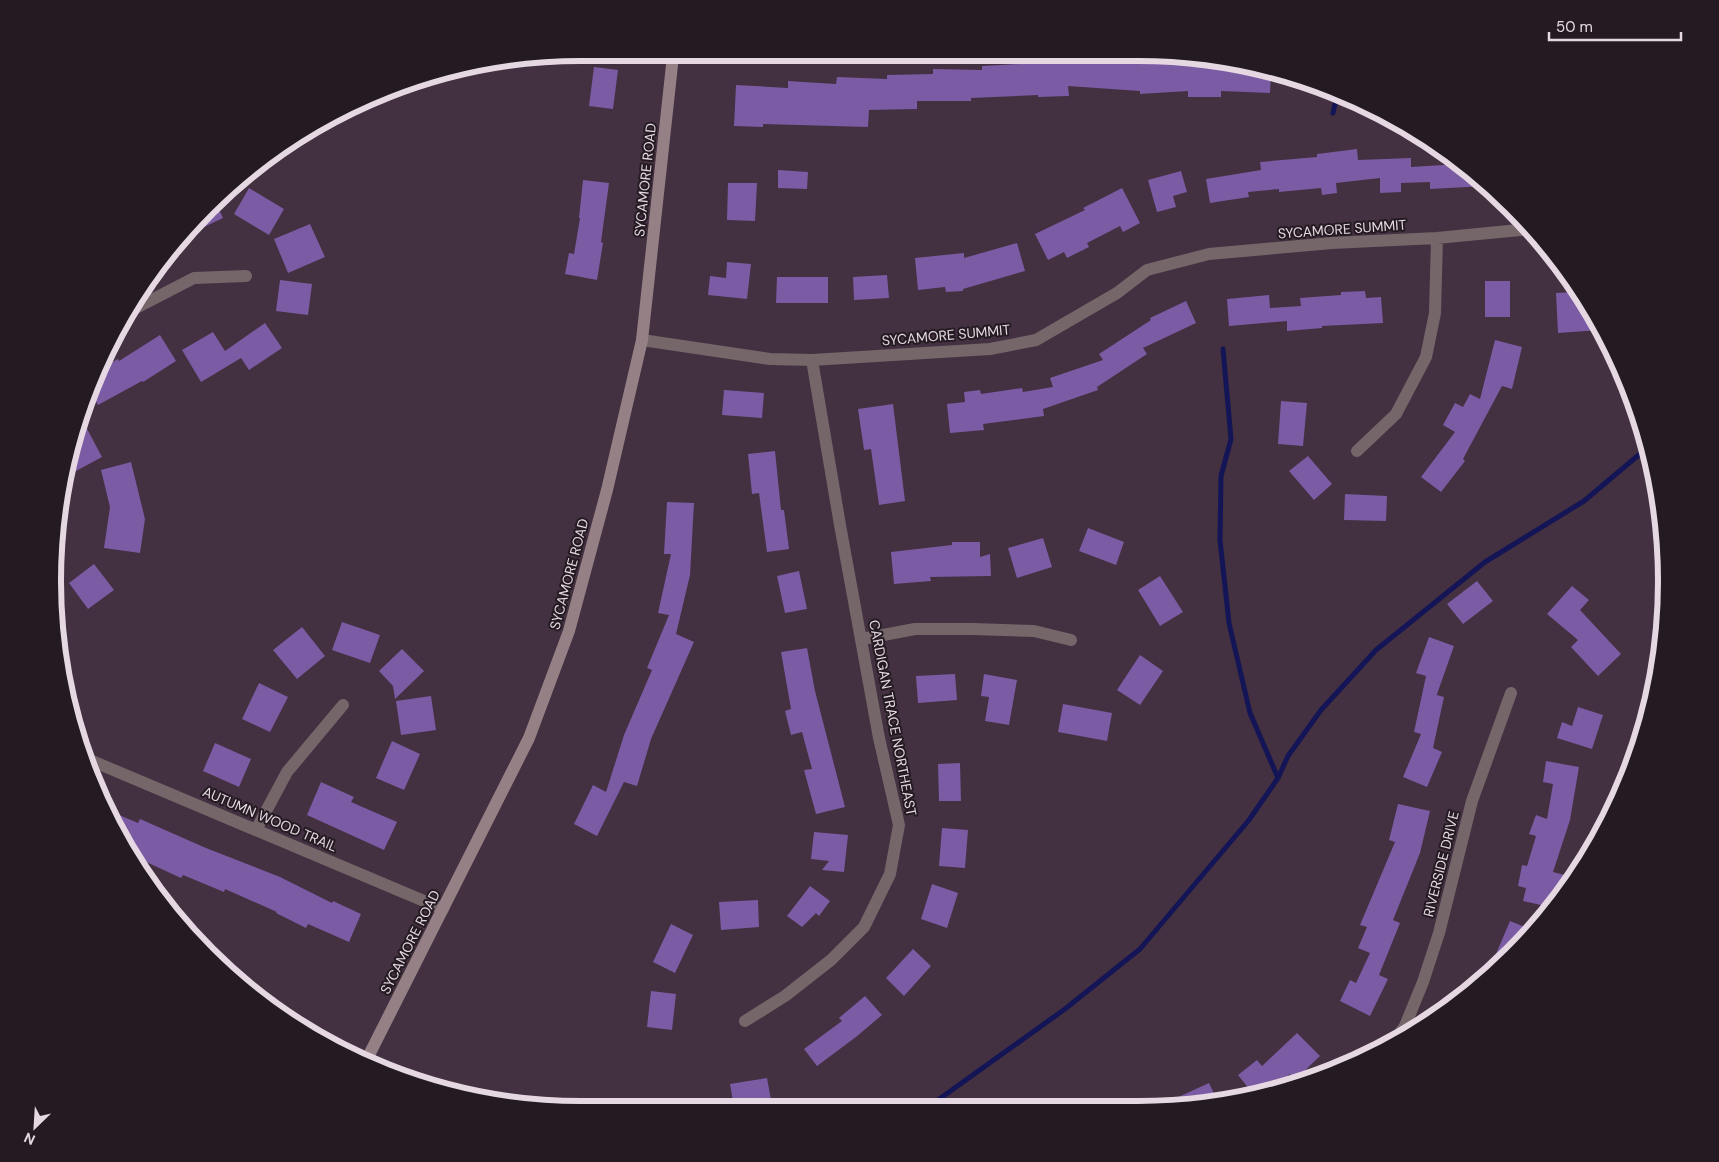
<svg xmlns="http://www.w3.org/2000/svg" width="1719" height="1162" viewBox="0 0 1719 1162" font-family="'DM Sans',sans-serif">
<rect width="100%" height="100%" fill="#433040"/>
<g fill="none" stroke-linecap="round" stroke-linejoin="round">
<path stroke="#141556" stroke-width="5" d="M 1333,113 L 1337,95
M 1223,349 L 1231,439 L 1221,476 L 1220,540 L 1229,623 L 1250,713 L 1278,778
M 924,1110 L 1065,1009 L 1140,949 L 1249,820 L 1278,778 L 1288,756 L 1321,710 L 1376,650 L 1485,562 L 1584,501 L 1647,448"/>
</g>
<path fill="#7b5ba4" d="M 1138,52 L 1241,63 L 1271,73 L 1270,93 L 1221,91 L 1221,97 L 1188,97 L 1188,91 L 1140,94 L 1140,91 L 1068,86 L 1069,96 L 1038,97 L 1038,95 L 971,98 L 971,101 L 917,101 L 917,109 L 869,110 L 868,127 L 763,124 L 763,127 L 734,126 L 736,85 L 788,88 L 788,81 L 836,84 L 837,77 L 887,79 L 887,75 L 933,74 L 933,69 L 982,70 L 982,66 L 1037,63 L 1037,61 L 1084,59 L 1085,56 L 1138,59 Z
M 594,67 L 618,70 L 613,109 L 589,106 Z
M 1357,149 L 1358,160 L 1411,158 L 1411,167 L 1459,164 L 1486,186 L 1430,189 L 1430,182 L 1401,183 L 1401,192 L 1380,193 L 1380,178 L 1336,183 L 1337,193 L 1322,195 L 1321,188 L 1279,192 L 1279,189 L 1248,192 L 1249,197 L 1210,203 L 1206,179 L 1261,170 L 1260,162 L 1317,157 L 1317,154 Z
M 778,170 L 808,172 L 807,189 L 778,188 Z
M 1181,171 L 1187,192 L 1173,196 L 1176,207 L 1157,212 L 1148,180 Z
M 583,180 L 609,183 L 601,242 L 603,243 L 597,280 L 565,274 L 569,253 L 574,254 L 580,218 L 579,218 Z
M 728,183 L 757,183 L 755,221 L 727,220 Z
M 249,188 L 284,209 L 269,235 L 234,214 Z
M 1122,188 L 1140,223 L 1123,232 L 1120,226 L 1087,243 L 1089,247 L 1067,258 L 1064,252 L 1048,260 L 1035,234 L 1085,210 L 1083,208 Z
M 215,201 L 223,218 L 181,238 L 208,207 Z
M 310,224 L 325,257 L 288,273 L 274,239 Z
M 1017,243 L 1025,271 L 963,289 L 963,291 L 946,292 L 945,287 L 918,290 L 915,258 L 964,253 L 964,258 Z
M 727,262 L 751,264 L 747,299 L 708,295 L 710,276 L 726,278 Z
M 887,275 L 889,298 L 854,300 L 853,277 Z
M 777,277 L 828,277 L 828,303 L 776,303 Z
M 280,280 L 312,284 L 308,315 L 276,311 Z
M 1485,281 L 1510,281 L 1510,317 L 1485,317 Z
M 1365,291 L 1366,298 L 1381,297 L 1383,323 L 1322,326 L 1322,328 L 1287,331 L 1287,321 L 1229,326 L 1227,299 L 1269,295 L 1270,308 L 1301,306 L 1300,298 L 1341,295 L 1341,292 Z
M 1576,292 L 1576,301 L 1584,300 L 1600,330 L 1558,333 L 1556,293 Z
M 1186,301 L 1196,323 L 1143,348 L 1147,354 L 1097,387 L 1098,390 L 1043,409 L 1044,416 L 983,424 L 984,430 L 950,433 L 947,404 L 965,402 L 964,392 L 980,390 L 981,394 L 1022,388 L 1023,392 L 1053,387 L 1050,378 L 1103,360 L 1099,354 L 1151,320 L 1150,318 Z
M 265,323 L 282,348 L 249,370 L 241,358 L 201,382 L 182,350 L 213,332 L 225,351 Z
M 160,335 L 176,361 L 143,382 L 142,381 L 98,405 L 89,389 L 98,370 L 118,359 L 119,361 Z
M 1495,340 L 1522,347 L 1512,389 L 1502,386 L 1463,459 L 1465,461 L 1441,492 L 1421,477 L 1455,432 L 1443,425 L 1455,403 L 1463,407 L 1470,394 L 1480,399 Z
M 724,390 L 764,393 L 762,418 L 722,415 Z
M 1281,401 L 1307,403 L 1303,446 L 1278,444 Z
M 893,404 L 905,501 L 879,505 L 871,449 L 864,450 L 858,409 Z
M 85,425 L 102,457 L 65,477 L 70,444 L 75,430 Z
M 775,451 L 781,510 L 784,510 L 789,549 L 767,552 L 759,493 L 752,494 L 748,454 Z
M 1308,456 L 1332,484 L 1314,500 L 1289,471 Z
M 131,462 L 145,519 L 140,553 L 104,548 L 110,507 L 101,470 Z
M 1345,494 L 1387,496 L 1386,521 L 1344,520 Z
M 667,502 L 694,503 L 690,575 L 676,634 L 694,642 L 651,739 L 637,786 L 624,782 L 597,836 L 574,824 L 593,785 L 606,792 L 624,735 L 652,670 L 647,668 L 669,615 L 658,613 L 671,554 L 664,554 Z
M 1088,528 L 1124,542 L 1116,565 L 1079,551 Z
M 1043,538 L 1052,567 L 1017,578 L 1008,548 Z
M 952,542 L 980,542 L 980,557 L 990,554 L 991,576 L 930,577 L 931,581 L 894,584 L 891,552 L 952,545 Z
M 94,564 L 114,590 L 88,609 L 69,583 Z
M 799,571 L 807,609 L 785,613 L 777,576 Z
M 1160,576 L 1183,612 L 1160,626 L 1138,590 Z
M 1477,581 L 1493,601 L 1463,624 L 1447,604 Z
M 1572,586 L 1589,600 L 1580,610 L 1621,654 L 1598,676 L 1571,647 L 1578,640 L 1547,614 Z
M 342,622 L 380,635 L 370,663 L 332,650 Z
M 302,627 L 325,656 L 297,679 L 273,650 Z
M 1429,637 L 1454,646 L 1436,697 L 1437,695 L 1444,697 L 1433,748 L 1442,752 L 1427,787 L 1403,777 L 1421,734 L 1414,732 L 1426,676 L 1416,673 Z
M 807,648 L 815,691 L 845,807 L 816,814 L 804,770 L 812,769 L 802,732 L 791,735 L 785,711 L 791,709 L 781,652 Z
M 402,649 L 424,671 L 395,699 L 393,686 L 379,671 Z
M 1140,655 L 1163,671 L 1140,705 L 1117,690 Z
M 955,674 L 957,700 L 918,703 L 916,676 Z
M 984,674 L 1017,680 L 1009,725 L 985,721 L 989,697 L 981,696 Z
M 259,683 L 288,697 L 270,732 L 242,719 Z
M 431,696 L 436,730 L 401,735 L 396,701 Z
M 1063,704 L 1112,713 L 1107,741 L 1058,732 Z
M 1578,707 L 1603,715 L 1592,749 L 1557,738 L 1562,722 L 1572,726 Z
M 392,741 L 420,754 L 404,790 L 376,778 Z
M 215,743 L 251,759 L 239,787 L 203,771 Z
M 1546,761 L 1579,767 L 1570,820 L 1553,872 L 1569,876 L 1564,891 L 1554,888 L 1550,907 L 1523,901 L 1526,888 L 1518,886 L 1522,865 L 1527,866 L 1536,836 L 1529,834 L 1536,815 L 1547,819 L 1553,784 L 1543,782 Z
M 960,763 L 961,801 L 939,801 L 938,764 Z
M 321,782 L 354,797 L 351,802 L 397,822 L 384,850 L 307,815 Z
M 1398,804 L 1430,811 L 1420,853 L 1393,920 L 1400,923 L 1379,975 L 1388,979 L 1370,1016 L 1340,1001 L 1350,980 L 1356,983 L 1370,953 L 1358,948 L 1367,927 L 1360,925 L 1395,842 L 1389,840 Z
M 105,809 L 138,823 L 140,819 L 206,848 L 280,877 L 332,903 L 333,901 L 361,914 L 349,942 L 308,924 L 306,928 L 276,913 L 277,912 L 225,889 L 224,892 L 183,875 L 181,878 L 142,860 L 139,866 L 123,845 Z
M 942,828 L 968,830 L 965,868 L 939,866 Z
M 814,832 L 848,835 L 844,872 L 822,870 L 829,861 L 811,859 Z
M 932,884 L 958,893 L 947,928 L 921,919 Z
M 810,886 L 830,901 L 819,916 L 816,913 L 802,927 L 787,916 Z
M 758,900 L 759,927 L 721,930 L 719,902 Z
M 1510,921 L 1532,930 L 1512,954 L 1487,975 Z
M 671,924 L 693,935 L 675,973 L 653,962 Z
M 913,949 L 931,966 L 904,996 L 886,978 Z
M 651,991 L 676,994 L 672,1030 L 647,1027 Z
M 865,996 L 882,1015 L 856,1037 L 817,1066 L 804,1049 L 842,1021 L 839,1018 Z
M 1297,1033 L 1320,1056 L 1295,1080 L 1290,1074 L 1268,1091 L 1254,1095 L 1238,1075 L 1257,1060 L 1262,1066 Z
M 767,1078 L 771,1100 L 734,1107 L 730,1084 Z
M 1209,1083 L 1218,1102 L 1162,1107 L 1161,1105 Z"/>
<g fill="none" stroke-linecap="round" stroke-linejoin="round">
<path stroke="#746669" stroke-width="12" d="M 132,310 L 194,278 L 246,276
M 642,340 L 770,359 L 812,360 L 990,349 L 1036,340 L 1117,293 L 1147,270 L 1209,254 L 1332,243 L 1437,238 L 1530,229
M 1357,451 L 1396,414 L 1426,357 L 1435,313 L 1437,238
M 862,639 L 915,629 L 973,629 L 1034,631 L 1071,640
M 85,758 L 443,909
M 256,830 L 287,772 L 343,705
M 745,1021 L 785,996 L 831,960 L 864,927 L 890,874 L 899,825 L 879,738 L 840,525 L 812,360
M 1395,1040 L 1405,1026 L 1423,982 L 1439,933 L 1472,801 L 1511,693"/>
<path stroke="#958185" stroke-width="12" d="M 366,1061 L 529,738 L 569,631 L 607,490 L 642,340 L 673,56"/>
</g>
<g text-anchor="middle" stroke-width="4" stroke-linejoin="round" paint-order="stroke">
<g font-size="14" fill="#e5d8e2" stroke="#241b22">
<text transform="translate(645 180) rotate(-84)" y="5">SYCAMORE ROAD</text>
<text transform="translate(1342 229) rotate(-4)" y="5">SYCAMORE SUMMIT</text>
<text transform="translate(946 335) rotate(-5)" y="5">SYCAMORE SUMMIT</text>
<text transform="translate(569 574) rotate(-75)" y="5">SYCAMORE ROAD</text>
<text transform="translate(893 718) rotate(79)" y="5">CARDIGAN TRACE NORTHEAST</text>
<text transform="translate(270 819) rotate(23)" y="5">AUTUMN WOOD TRAIL</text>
<text transform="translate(1441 864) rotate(-76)" y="5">RIVERSIDE DRIVE</text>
<text transform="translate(410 942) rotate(-63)" y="5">SYCAMORE ROAD</text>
</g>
</g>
<path d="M0 0H1719V1162H0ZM581 61H1138A520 520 0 0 1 1658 581V581A520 520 0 0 1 1138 1101H581A520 520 0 0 1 61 581V581A520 520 0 0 1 581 61Z" fill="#241b22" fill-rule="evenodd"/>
<path fill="none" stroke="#e5d8e2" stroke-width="6" d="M581 61H1138A520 520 0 0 1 1658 581V581A520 520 0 0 1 1138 1101H581A520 520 0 0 1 61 581V581A520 520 0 0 1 581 61Z"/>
<g transform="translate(35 1127) rotate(205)" stroke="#241b22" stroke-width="4" paint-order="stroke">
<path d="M0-4L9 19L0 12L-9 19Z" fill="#e5d8e2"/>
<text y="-8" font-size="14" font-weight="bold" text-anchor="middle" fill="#e5d8e2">N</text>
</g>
<path d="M1549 32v8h132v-8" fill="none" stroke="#e5d8e2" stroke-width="2.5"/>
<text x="1556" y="32" font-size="15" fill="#e5d8e2" stroke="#241b22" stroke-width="4" paint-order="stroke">50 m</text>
</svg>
